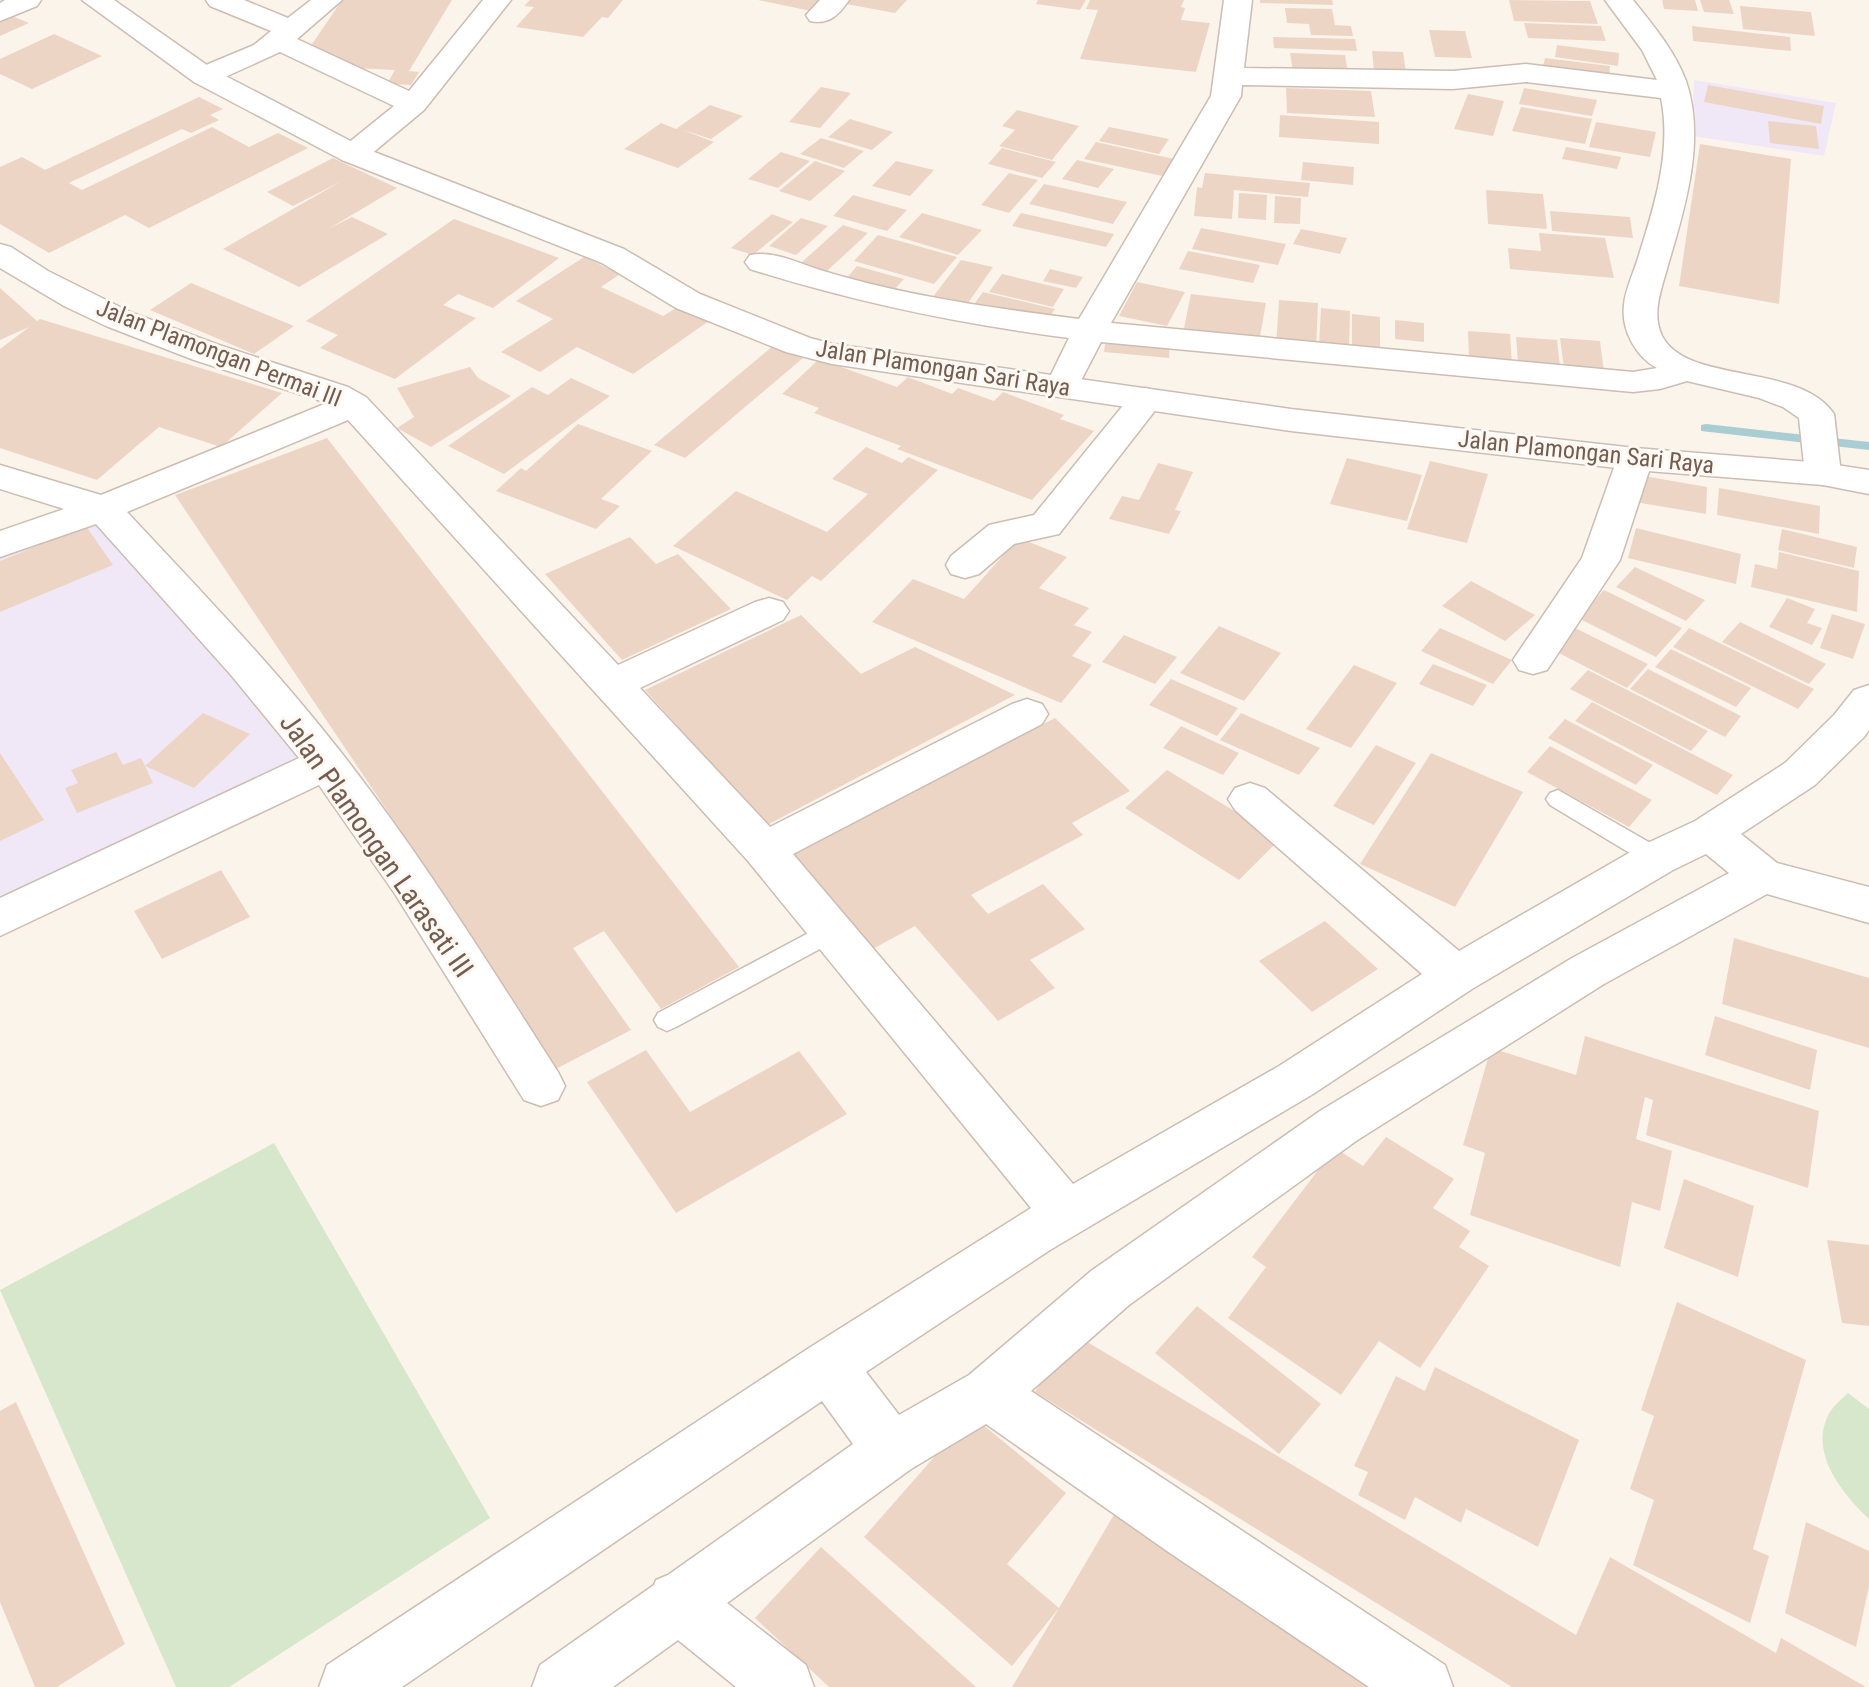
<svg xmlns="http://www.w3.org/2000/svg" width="1869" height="1687" viewBox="0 0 1869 1687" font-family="'Roboto Condensed',sans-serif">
<rect width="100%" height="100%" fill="#fbf4eb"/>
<path fill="#f1e8f7" d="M 1694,80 L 1836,103 L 1824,156 L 1692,136 Z
M 99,517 L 300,762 L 0,896 L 0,557 Z"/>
<path fill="#d7e7cb" d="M 274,1143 L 490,1518 L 229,1687 L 176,1687 L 0,1290 Z
M 1848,1393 L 1869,1409 L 1869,1519 C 1842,1493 1807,1451 1830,1412 C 1834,1405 1842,1399 1848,1393 Z"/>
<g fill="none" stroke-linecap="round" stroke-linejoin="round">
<path fill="#a9cdd3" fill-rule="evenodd" d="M 1706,424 L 1869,442 L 1869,450 L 1701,431 L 1701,425 Z"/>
</g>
<path fill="#edd5c6" d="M 342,0 L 452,0 L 409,71 L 419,72 L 411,85 L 387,84 L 395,70 L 353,68 L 306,53 Z
M 530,0 L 623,0 L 608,18 L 602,17 L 583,37 L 516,27 L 534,7 L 524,6 Z
M 758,0 L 821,0 L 811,11 Z
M 850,0 L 907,0 L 895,13 L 846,4 Z
M 1038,0 L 1086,0 L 1080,10 L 1036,4 Z
M 1090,0 L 1184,0 L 1181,7 L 1185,8 L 1181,20 L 1210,23 L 1196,72 L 1080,59 L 1098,10 L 1086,9 Z
M 1260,0 L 1332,0 L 1333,5 L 1260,3 Z
M 1509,0 L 1590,1 L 1598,24 L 1514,21 Z
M 1662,0 L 1695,0 L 1698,11 L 1664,9 Z
M 1700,0 L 1729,0 L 1734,14 L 1704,12 Z
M 1740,6 L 1811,12 L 1815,36 L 1743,29 Z
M 1285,8 L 1332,9 L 1335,25 L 1351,26 L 1353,36 L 1311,35 L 1309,24 L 1287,23 Z
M 12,16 L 29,23 L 0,36 L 0,21 Z
M 1524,23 L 1601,26 L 1606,41 L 1528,38 Z
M 1692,26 L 1790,37 L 1791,51 L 1693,41 Z
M 1429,30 L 1465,31 L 1472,58 L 1435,57 Z
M 54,34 L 102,56 L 32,89 L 0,74 L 0,59 Z
M 1273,37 L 1355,39 L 1357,51 L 1274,48 Z
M 1557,45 L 1619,53 L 1618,66 L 1555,57 Z
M 1372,51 L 1403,52 L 1406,72 L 1374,71 Z
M 1290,53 L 1345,55 L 1348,73 L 1293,71 Z
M 1545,58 L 1610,66 L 1609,80 L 1542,71 Z
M 1708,85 L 1824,106 L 1821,124 L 1704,102 Z
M 821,87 L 851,93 L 820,128 L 789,122 Z
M 1286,88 L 1371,91 L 1375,117 L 1287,113 Z
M 1524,88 L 1597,100 L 1592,116 L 1519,104 Z
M 1468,94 L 1504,101 L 1493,136 L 1454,129 Z
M 199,97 L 223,109 L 210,115 L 219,120 L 191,133 L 182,129 L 69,183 L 82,190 L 212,127 L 249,147 L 278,133 L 308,148 L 149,228 L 125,215 L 49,253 L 0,224 L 0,167 L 22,157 L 45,170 Z
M 710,105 L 743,116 L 711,139 L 683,130 L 714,142 L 678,168 L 624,149 L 661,123 L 676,129 Z
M 1521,107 L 1592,119 L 1585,144 L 1512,131 Z
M 1017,110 L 1079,126 L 1052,160 L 999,146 L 1015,130 L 1002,126 Z
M 1280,115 L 1379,122 L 1379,144 L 1279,137 Z
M 850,119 L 893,132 L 872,150 L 828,137 Z
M 1768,121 L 1816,126 L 1819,149 L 1770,143 Z
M 1596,122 L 1656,132 L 1650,157 L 1589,147 Z
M 1109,127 L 1169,139 L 1159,154 L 1099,141 Z
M 821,138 L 864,151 L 844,168 L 800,154 Z
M 1096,142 L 1174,159 L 1162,176 L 1084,159 Z
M 1700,144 L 1791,159 L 1779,304 L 1679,286 Z
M 1566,147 L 1621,157 L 1617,169 L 1562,159 Z
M 1002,148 L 1056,162 L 1042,178 L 988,164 Z
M 781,152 L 810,161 L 778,188 L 748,179 Z
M 333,158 L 397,188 L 330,228 L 352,217 L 388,234 L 299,287 L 223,249 L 340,182 L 293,206 L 267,192 Z
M 1077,160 L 1114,169 L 1098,188 L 1062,179 Z
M 815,161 L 845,171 L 810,201 L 779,191 Z
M 896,161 L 934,170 L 910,196 L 872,186 Z
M 1303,162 L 1354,167 L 1353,185 L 1301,180 Z
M 1009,173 L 1038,180 L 1009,213 L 981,205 Z
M 1205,173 L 1310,183 L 1308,197 L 1234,190 L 1232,219 L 1194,216 L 1197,187 L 1202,188 Z
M 1044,184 L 1127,202 L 1113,224 L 1029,204 Z
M 1486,190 L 1543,194 L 1547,229 L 1488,224 Z
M 1239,193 L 1267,195 L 1266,220 L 1238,218 Z
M 853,195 L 907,210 L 887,231 L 833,216 Z
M 1275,196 L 1301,198 L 1300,224 L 1274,223 Z
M 1550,211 L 1630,217 L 1633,238 L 1552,231 Z
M 922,213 L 982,230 L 958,255 L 899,237 Z
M 1021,213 L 1114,234 L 1106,247 L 1012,226 Z
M 772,214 L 793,222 L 753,255 L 731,248 Z
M 801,218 L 828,226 L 796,255 L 769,246 Z
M 454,219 L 559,258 L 493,308 L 458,294 L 443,305 L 476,318 L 395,379 L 320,348 L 338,335 L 306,321 Z
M 843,225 L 868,233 L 827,271 L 801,263 Z
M 1201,228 L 1286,244 L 1278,265 L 1192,249 Z
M 1301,229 L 1347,238 L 1340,254 L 1293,244 Z
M 1539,233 L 1605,238 L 1614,278 L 1510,269 L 1508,248 L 1541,251 Z
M 878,235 L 957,257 L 934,284 L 854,261 Z
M 1188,251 L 1260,265 L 1253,283 L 1179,269 Z
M 584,257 L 620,274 L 601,287 L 663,316 L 678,307 L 709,321 L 633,374 L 577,347 L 540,372 L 501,352 L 553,319 L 516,301 Z
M 961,260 L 993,267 L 966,306 L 932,298 Z
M 857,266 L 904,279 L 890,294 L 844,281 Z
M 1050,269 L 1083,277 L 1076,288 L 1043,281 Z
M 1002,274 L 1064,289 L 1053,307 L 989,292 Z
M 1137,282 L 1185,292 L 1167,326 L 1119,316 Z
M 191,283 L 229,299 L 294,326 L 254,354 L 150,310 Z
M 0,288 L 37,321 L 40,319 L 282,393 L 221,447 L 159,427 L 97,480 L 0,448 L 0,349 L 29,327 L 0,340 Z
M 983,292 L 1055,309 L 1046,322 L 972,307 Z
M 1191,294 L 1266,303 L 1259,342 L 1183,333 Z
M 1279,300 L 1318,303 L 1316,351 L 1276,347 Z
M 1321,308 L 1350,311 L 1349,349 L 1319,346 Z
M 1352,314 L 1380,317 L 1380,354 L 1352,352 Z
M 1395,320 L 1424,323 L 1424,342 L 1395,339 Z
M 1468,331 L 1510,334 L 1512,364 L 1469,361 Z
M 1106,337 L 1170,343 L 1169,358 L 1104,352 Z
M 1516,337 L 1557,340 L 1560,367 L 1518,363 Z
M 1560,338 L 1600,341 L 1604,372 L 1564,368 Z
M 773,346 L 803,358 L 685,458 L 654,445 Z
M 819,359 L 897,387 L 908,377 L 952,394 L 958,388 L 994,401 L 1003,392 L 1064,415 L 1060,419 L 1094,431 L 1032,500 L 897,449 L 901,446 L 814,413 L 819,408 L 782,394 Z
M 470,367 L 478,378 L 511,396 L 431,447 L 397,428 L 414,417 L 397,388 Z
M 571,378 L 610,396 L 504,474 L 448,446 L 532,387 L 548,395 Z
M 578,424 L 652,451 L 601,499 L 620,506 L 596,529 L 496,491 L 521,468 L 526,471 Z
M 327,438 L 739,967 L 661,1009 L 604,931 L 573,948 L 631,1030 L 550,1072 L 460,939 L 470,934 L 175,495 Z
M 866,447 L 902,463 L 908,457 L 938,470 L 821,581 L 812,576 L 787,600 L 673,546 L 736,491 L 827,532 L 868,494 L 832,479 Z
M 1347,458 L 1422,475 L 1407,521 L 1330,504 Z
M 1430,461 L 1488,474 L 1467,543 L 1407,529 Z
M 1158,463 L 1193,472 L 1175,510 L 1181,511 L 1169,534 L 1109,519 L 1122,496 L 1139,500 Z
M 1638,475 L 1707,487 L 1706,514 L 1635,502 Z
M 1719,488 L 1820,506 L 1819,534 L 1717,515 Z
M 86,526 L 113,565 L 0,612 L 0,561 Z
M 1636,528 L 1741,554 L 1736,584 L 1628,558 Z
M 1782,529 L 1857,547 L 1854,568 L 1778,550 Z
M 630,537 L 656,564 L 678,554 L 731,609 L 622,660 L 545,574 Z
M 1019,538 L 1067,557 L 1039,588 L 1089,608 L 1074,625 L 1092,632 L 1072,656 L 1092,665 L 1061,703 L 872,622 L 913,579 L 964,599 Z
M 1779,552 L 1859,571 L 1857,612 L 1751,587 L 1755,564 L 1777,569 Z
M 1635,567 L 1705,600 L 1686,621 L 1616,587 Z
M 1471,581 L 1535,615 L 1505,641 L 1442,606 Z
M 1604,590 L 1682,628 L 1656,657 L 1578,618 Z
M 1787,598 L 1815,609 L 1807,623 L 1822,628 L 1812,645 L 1769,627 Z
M 1832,614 L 1865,624 L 1853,659 L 1820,648 Z
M 801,615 L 861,674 L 915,647 L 1015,695 L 767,825 L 645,690 Z
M 1740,622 L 1826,664 L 1809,684 L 1722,642 Z
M 1219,626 L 1281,653 L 1244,701 L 1180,673 Z
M 1573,627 L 1648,664 L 1627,688 L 1551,649 Z
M 1440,628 L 1512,660 L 1493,684 L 1421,651 Z
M 1689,628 L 1814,689 L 1798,709 L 1673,647 Z
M 1124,635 L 1177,657 L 1155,684 L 1102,662 Z
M 1671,649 L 1751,688 L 1736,707 L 1655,667 Z
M 1433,664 L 1487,685 L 1473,706 L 1419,684 Z
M 1354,665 L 1397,683 L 1351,748 L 1306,729 Z
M 1648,669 L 1741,716 L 1725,737 L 1630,689 Z
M 1588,670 L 1708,731 L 1691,751 L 1570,689 Z
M 1171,679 L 1238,708 L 1217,736 L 1149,705 Z
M 1592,702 L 1733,775 L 1717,795 L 1575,721 Z
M 203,713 L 250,734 L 194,788 L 145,766 L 153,783 L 77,813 L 65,788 L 78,783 L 71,770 L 116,752 L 123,765 L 141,758 L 145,766 Z
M 1241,713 L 1320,748 L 1299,775 L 1220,740 Z
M 1055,718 L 1130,791 L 1072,823 L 1083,835 L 971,895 L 988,914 L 1043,884 L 1085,929 L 1030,960 L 1055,988 L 998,1021 L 915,926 L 869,951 L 789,856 Z
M 1565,719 L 1653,765 L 1636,785 L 1548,738 Z
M 1181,726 L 1239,753 L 1223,775 L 1163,748 Z
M 1376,745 L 1416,763 L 1374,825 L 1333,806 Z
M 1550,746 L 1652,800 L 1629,827 L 1527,772 Z
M 0,753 L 44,820 L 0,841 Z
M 1431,753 L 1523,792 L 1455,907 L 1360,864 Z
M 1167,770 L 1280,839 L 1239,880 L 1125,808 Z
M 221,870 L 250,917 L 162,959 L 134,911 Z
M 1325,921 L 1378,969 L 1312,1012 L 1259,961 Z
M 1734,938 L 1869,978 L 1869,1048 L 1722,1004 Z
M 1715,1016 L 1817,1050 L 1810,1090 L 1705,1055 Z
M 1585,1036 L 1819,1111 L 1808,1188 L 1646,1135 L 1653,1100 L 1645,1097 L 1636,1139 L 1672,1151 L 1660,1211 L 1632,1202 L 1620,1267 L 1470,1215 L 1485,1153 L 1463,1145 L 1491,1048 L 1576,1075 Z
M 646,1050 L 690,1112 L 799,1051 L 847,1114 L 676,1213 L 587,1082 Z
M 1386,1137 L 1454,1179 L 1433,1208 L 1470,1231 L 1459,1247 L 1489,1266 L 1420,1368 L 1379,1341 L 1341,1395 L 1228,1318 L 1266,1267 L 1252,1257 L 1335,1148 L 1363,1166 Z
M 1684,1179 L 1754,1206 L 1738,1277 L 1664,1248 Z
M 1827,1240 L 1869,1245 L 1869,1326 L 1842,1323 Z
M 1677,1302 L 1806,1360 L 1753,1549 L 1769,1556 L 1750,1623 L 1633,1565 L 1654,1500 L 1630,1489 L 1654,1416 L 1641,1410 Z
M 1197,1306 L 1321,1404 L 1279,1454 L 1155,1353 Z
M 1074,1334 L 1576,1635 L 1610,1557 L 1776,1653 L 1781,1638 L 1866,1687 L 1512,1687 L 1035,1392 Z
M 1435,1367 L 1579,1440 L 1538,1547 L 1466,1509 L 1461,1523 L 1415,1497 L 1405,1520 L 1358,1495 L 1368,1472 L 1354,1466 L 1396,1376 L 1425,1391 Z
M 16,1402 L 125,1644 L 57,1687 L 35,1687 L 0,1602 L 0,1411 Z
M 971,1415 L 1066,1493 L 1007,1564 L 1059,1608 L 1115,1513 L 1393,1687 L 1012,1687 L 1059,1608 L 1012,1666 L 864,1537 Z
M 1806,1522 L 1869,1551 L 1869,1586 L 1856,1647 L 1785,1613 Z
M 821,1547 L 976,1687 L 829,1687 L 755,1618 Z"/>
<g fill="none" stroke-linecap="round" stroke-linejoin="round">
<defs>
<path id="service" d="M 1558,790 L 1666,852 L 1669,858 L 1666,864 L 1657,867 L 1648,864 L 1550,805 L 1546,799 L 1550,793 Z
M 833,920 L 842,923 L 845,930 L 842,937 L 676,1027 L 667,1031 L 658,1027 L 654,1020 L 658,1013 Z"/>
<path id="minor" d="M 5,0 L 41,0 L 37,6 L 0,21 L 0,3 Z
M 206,0 L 244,0 L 288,18 L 311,0 L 342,0 L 297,39 L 409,91 L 483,0 L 511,0 L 424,110 L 364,160 L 353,163 L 342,160 L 338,154 L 342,148 L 394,106 L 280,52 L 214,82 L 204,85 L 194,82 L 190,76 L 194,70 L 254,45 L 271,31 L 210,6 Z
M 820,0 L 849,0 C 839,15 829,25 810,21 L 806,15 Z
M 1224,0 L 1252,0 L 1244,68 L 1453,71 L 1526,64 L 1657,80 L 1642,50 L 1605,0 L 1633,0 C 1653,25 1675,51 1686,81 C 1706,140 1685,208 1668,265 C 1662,288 1651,313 1662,336 C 1687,385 1799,362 1834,414 L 1841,474 L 1836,482 L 1823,485 L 1810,482 L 1805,474 L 1799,418 L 1783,407 L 1759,398 L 1687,381 L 1660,389 L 1633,392 L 1101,342 L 1074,394 L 1062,397 L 1050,394 L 1045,387 L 1069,338 C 960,324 854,302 750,269 L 745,262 L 750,255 C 772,250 798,263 820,270 C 904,296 993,308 1079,319 L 1211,96 ZM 1526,82 L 1661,98 C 1672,151 1654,208 1638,258 C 1634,272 1625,290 1624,305 C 1621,330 1636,357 1657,368 L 1633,372 L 1111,323 L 1241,96 L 1242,85 L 1453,89 Z
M 0,244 L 11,247 L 48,271 L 130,312 L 219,345 L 348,387 L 366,397 L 618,665 L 755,602 L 769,598 L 783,602 L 789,611 L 783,620 L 640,688 L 770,827 L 1012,704 L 1027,699 L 1042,704 L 1048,714 L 1042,724 L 793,854 L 1073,1184 L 1279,1066 L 1422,974 L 1235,810 L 1228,799 L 1235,788 L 1250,783 L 1265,788 L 1459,951 L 1641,846 L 1695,821 L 1785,763 L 1834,715 L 1854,690 L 1869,685 L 1869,730 L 1864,737 L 1815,785 L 1741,834 L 1777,863 L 1869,887 L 1869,923 L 1767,894 L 1604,984 L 1356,1141 L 1129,1305 L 1031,1391 L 1445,1665 L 1453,1687 L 1369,1687 L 1167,1551 L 986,1424 L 911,1469 L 727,1603 L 806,1665 L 814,1687 L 736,1687 L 678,1640 L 613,1687 L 532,1687 L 540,1665 L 654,1585 L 656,1580 L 668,1575 L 853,1444 L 822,1401 L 402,1687 L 319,1687 L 327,1665 L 809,1348 L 1031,1208 L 748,861 L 348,420 L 127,512 C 200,590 274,667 340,751 C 420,853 488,963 558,1072 L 565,1086 L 558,1100 L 541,1106 L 524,1100 L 395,894 L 319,785 L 0,936 L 0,898 L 299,758 L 231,675 L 96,524 L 0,557 L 0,531 L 64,509 L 0,489 L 0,465 L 101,495 L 327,403 L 194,360 L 106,326 L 64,306 L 0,268 ZM 1706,854 L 1729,873 L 1572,958 L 1320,1111 L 1091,1271 L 969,1375 L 899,1415 L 866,1372 L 1050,1250 L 1313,1094 L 1472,989 L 1673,870 Z
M 1146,388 L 1158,392 L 1164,399 L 1059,534 L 1014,544 L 979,574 L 965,578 L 951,574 L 946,565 L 951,556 L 989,525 L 1034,515 L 1134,392 Z
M 1635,448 L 1648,451 L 1653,459 L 1620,560 L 1547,670 L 1533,674 L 1519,670 L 1513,660 L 1582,558 L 1617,459 L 1622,451 Z"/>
<path id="tertiary" d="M 82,0 L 114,0 L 214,70 L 364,148 L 624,249 L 700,294 L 810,338 L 833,344 L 1291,409 L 1635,448 L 1823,463 L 1869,470 L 1869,494 L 1823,485 L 1635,470 L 1291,431 L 832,364 L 786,352 L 676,308 L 602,263 L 342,160 L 194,82 Z"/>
</defs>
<use href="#service" stroke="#ccbdb2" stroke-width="3"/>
<use href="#minor" stroke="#ccbdb2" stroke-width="3"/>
<use href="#tertiary" stroke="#ccbdb2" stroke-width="3"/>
<use href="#service" fill="#fff" fill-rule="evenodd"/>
<use href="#minor" fill="#fff" fill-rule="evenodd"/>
<use href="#tertiary" fill="#fff" fill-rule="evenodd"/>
</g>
<g text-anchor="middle" stroke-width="6" stroke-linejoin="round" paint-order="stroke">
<g font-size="24" fill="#735c51" stroke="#fdf9f2">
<text transform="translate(219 353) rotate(21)" y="8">Jalan Plamongan Permai III</text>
<text transform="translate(943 368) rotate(9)" y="8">Jalan Plamongan Sari Raya</text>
<text transform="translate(1586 452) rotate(6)" y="8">Jalan Plamongan Sari Raya</text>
</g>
<g font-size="28" fill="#735c51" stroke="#fdf9f2">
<text transform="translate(377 845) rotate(55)" y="10">Jalan Plamongan Larasati III</text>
</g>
</g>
</svg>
